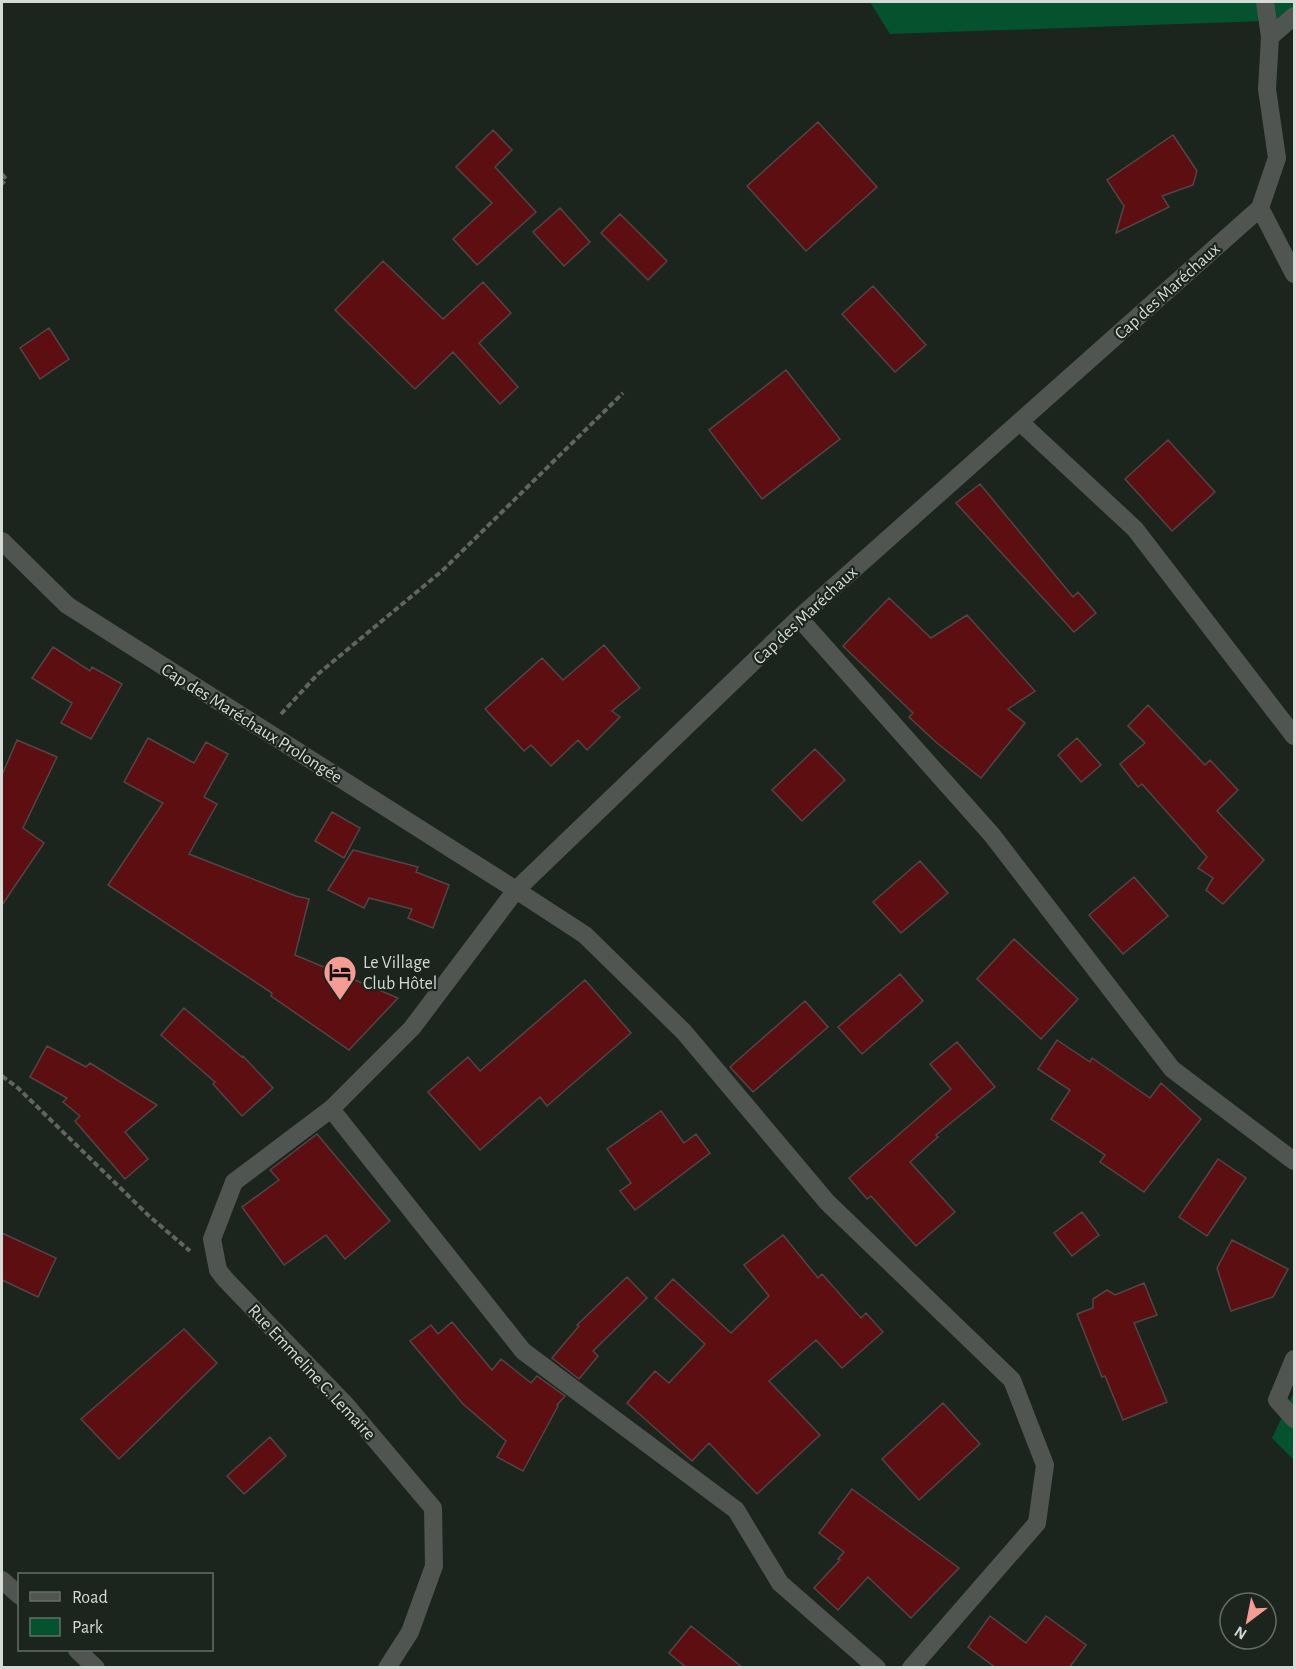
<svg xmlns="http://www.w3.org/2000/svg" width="1296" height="1669" viewBox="0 0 1296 1669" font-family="'Alegreya Sans',sans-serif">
<rect width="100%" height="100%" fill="#1c241e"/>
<path fill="#04532e" d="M 870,2 L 1294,2 L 1294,20 L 890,34 Z
M 1294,1392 L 1294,1460 L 1272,1438 Z"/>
<path fill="#5c0e11" stroke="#524645" stroke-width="1.5" d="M 818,122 L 877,187 L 806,251 L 747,186 Z
M 493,130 L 512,150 L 495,167 L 536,212 L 477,265 L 453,239 L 492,203 L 456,167 Z
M 1173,135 L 1197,171 L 1193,185 L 1162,196 L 1169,207 L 1116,233 L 1124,206 L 1107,180 Z
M 560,208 L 590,242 L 564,266 L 533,232 Z
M 620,214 L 667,261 L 648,280 L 601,233 Z
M 383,261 L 443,319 L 483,282 L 511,313 L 479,343 L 518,387 L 500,404 L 453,352 L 415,389 L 335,310 Z
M 873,286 L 926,345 L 895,372 L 842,314 Z
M 49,328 L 69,359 L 40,379 L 20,348 Z
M 786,370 L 840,439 L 762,499 L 709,430 Z
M 1168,440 L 1215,492 L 1172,531 L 1125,479 Z
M 980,484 L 1073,597 L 1078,592 L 1096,613 L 1074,632 L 956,503 Z
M 889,598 L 931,638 L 967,615 L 1035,691 L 1008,709 L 1025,723 L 981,778 L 937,743 L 909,717 L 913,713 L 843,646 Z
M 604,645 L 640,688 L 612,711 L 620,717 L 587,750 L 578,740 L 551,766 L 531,745 L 524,751 L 485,709 L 542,658 L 563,680 Z
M 53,647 L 90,671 L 92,667 L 122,684 L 91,739 L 61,723 L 72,703 L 32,678 Z
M 1148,705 L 1205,765 L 1210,760 L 1238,790 L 1217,811 L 1264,860 L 1223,904 L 1206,890 L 1213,878 L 1198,868 L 1207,857 L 1142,784 L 1138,787 L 1120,764 L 1145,743 L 1128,726 Z
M 148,738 L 194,763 L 206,742 L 228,754 L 204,797 L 217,804 L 189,854 L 296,896 L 309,899 L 295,955 L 398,998 L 349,1050 L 271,996 L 272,993 L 108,885 L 163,803 L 124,782 Z
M 1077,738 L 1101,765 L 1081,782 L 1058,755 Z
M 17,740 L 57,757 L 23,828 L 44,843 L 2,905 L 2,775 Z
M 815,749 L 845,780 L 802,821 L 772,790 Z
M 332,812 L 360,828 L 344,858 L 315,841 Z
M 353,850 L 418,867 L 416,872 L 449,885 L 433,928 L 408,918 L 412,909 L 369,898 L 364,908 L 328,890 Z
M 920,861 L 948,893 L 901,933 L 873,902 Z
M 1134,877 L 1168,916 L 1123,954 L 1089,915 Z
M 1014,939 L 1078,999 L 1041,1039 L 977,979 Z
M 900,974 L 923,1001 L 862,1054 L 838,1027 Z
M 585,980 L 631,1033 L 547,1106 L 540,1097 L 480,1150 L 428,1092 L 468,1057 L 480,1071 Z
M 805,1001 L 828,1027 L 753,1092 L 730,1067 Z
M 184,1008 L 242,1057 L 243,1056 L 273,1088 L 242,1116 L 213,1084 L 215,1082 L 161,1035 Z
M 1057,1040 L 1090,1062 L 1092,1058 L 1150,1098 L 1161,1083 L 1201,1119 L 1144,1192 L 1100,1162 L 1105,1155 L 1051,1119 L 1070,1090 L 1038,1069 Z
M 957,1042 L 995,1087 L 936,1135 L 938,1137 L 910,1162 L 955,1212 L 916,1246 L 871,1196 L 867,1199 L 849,1178 L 951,1089 L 930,1064 Z
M 47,1046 L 86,1067 L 90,1063 L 157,1105 L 125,1132 L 148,1159 L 125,1179 L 75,1121 L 80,1116 L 63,1102 L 67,1098 L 30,1077 Z
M 661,1111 L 684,1143 L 696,1134 L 710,1153 L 635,1210 L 620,1191 L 631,1183 L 607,1149 Z
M 317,1134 L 390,1221 L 345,1259 L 326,1235 L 284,1265 L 242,1207 L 279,1180 L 270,1170 Z
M 1218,1159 L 1246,1178 L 1207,1236 L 1179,1217 Z
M 1082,1212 L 1099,1235 L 1072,1256 L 1054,1233 Z
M 2,1233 L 56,1258 L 38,1297 L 2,1280 Z
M 783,1235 L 818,1278 L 822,1274 L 861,1318 L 866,1313 L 883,1332 L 842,1368 L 816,1340 L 769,1381 L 820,1435 L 757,1494 L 709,1443 L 692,1461 L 627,1403 L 655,1371 L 669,1383 L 705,1344 L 655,1298 L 673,1279 L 731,1333 L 769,1296 L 744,1265 Z
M 1232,1240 L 1288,1269 L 1273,1297 L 1231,1311 L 1217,1268 Z
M 627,1277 L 647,1298 L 593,1351 L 598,1356 L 579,1379 L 552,1358 L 579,1326 L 577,1325 Z
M 1144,1283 L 1157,1315 L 1134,1323 L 1167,1402 L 1123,1420 L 1105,1376 L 1102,1377 L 1077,1314 L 1093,1308 L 1093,1299 L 1107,1290 L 1115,1295 Z
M 452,1322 L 492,1370 L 501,1359 L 531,1383 L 537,1376 L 565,1396 L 557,1405 L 558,1406 L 523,1471 L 497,1457 L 506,1441 L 463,1404 L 410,1341 L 431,1325 L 438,1334 Z
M 184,1329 L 217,1363 L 119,1459 L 81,1419 Z
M 943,1403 L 980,1444 L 919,1500 L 882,1459 Z
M 270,1437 L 286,1456 L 244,1494 L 227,1476 Z
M 852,1489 L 959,1568 L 911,1618 L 868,1577 L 838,1610 L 814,1588 L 840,1560 L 838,1559 L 844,1552 L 819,1533 Z
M 990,1616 L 1026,1643 L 1046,1616 L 1086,1645 L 1069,1668 L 996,1668 L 968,1647 Z
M 691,1626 L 743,1668 L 687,1668 L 669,1653 Z"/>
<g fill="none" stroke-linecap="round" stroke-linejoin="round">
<path stroke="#5f6661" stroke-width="4" stroke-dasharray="6 3" stroke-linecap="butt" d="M 2,174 L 6,179 L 2,184
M 281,714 L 318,674 L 442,571 L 623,393
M 2,1076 L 18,1088 L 149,1216 L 190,1251"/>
<path stroke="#505552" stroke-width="18" d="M 1265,2 L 1270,37
M 1260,208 L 1277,158 L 1267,89 L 1270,37 L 1294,16
M 1020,422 L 1135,529 L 1294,736
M 2,541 L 67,605 L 516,890 L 585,935 L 684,1032 L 827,1202 L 1012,1380 L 1045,1465 L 1037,1523 L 911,1668
M 799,618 L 992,835 L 1172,1069 L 1294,1161
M 331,1109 L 523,1351 L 736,1510 L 780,1583 L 877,1668
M 1294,1359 L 1277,1400 L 1294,1419
M 2,1580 L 20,1596
M 77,1650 L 96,1668
M 387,1668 L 410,1632 L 434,1566 L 433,1508 L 346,1405 L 225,1279 L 218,1270 L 212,1239 L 234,1182 L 331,1109 L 412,1028 L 516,890 L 799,618 L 1260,208 L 1294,274"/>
</g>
<defs>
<symbol id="hotel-pin" viewBox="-11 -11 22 30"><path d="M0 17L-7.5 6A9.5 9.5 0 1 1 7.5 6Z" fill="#f59c94" stroke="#1c241e"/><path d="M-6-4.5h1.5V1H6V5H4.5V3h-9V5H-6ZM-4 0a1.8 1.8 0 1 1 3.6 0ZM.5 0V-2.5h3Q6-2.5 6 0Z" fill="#111"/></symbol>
</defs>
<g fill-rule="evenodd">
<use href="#hotel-pin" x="321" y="953" width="38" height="52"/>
</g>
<g text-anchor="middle" stroke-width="4.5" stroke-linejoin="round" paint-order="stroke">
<g font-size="18" fill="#d4dad6" stroke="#1c241e">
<text transform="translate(1167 291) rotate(-42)" y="6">Cap des Maréchaux</text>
<text transform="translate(805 615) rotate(-43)" y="6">Cap des Maréchaux</text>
<text transform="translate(252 723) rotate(32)" y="6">Cap des Maréchaux Prolongée</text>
<text transform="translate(312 1372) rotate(47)" y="6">Rue Emmeline C. Lemaire</text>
</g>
<g font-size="18" fill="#d4dad6" stroke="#1c241e" text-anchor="start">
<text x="363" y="968">Le Village<tspan x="363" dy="21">Club Hôtel</tspan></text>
</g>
</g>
<rect width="1296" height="1669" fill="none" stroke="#d4dad6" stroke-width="6"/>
<rect x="18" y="1573" width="195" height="78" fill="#1c241e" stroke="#666d68" stroke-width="1.5"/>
<rect x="30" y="1592" width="30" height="9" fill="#505552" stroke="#666d68" stroke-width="1.5"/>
<text x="72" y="1603" font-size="18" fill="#d4dad6">Road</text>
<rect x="30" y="1618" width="30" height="18" fill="#04532e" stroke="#666d68" stroke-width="1.5"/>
<text x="72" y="1633" font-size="18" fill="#d4dad6">Park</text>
<g transform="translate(1248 1621) rotate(212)"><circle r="28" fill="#1c241e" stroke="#666d68" stroke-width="1.5"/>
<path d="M0-4.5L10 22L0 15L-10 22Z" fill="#f59c94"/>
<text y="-9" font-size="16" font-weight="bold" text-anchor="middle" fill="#d4dad6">N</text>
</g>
</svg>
